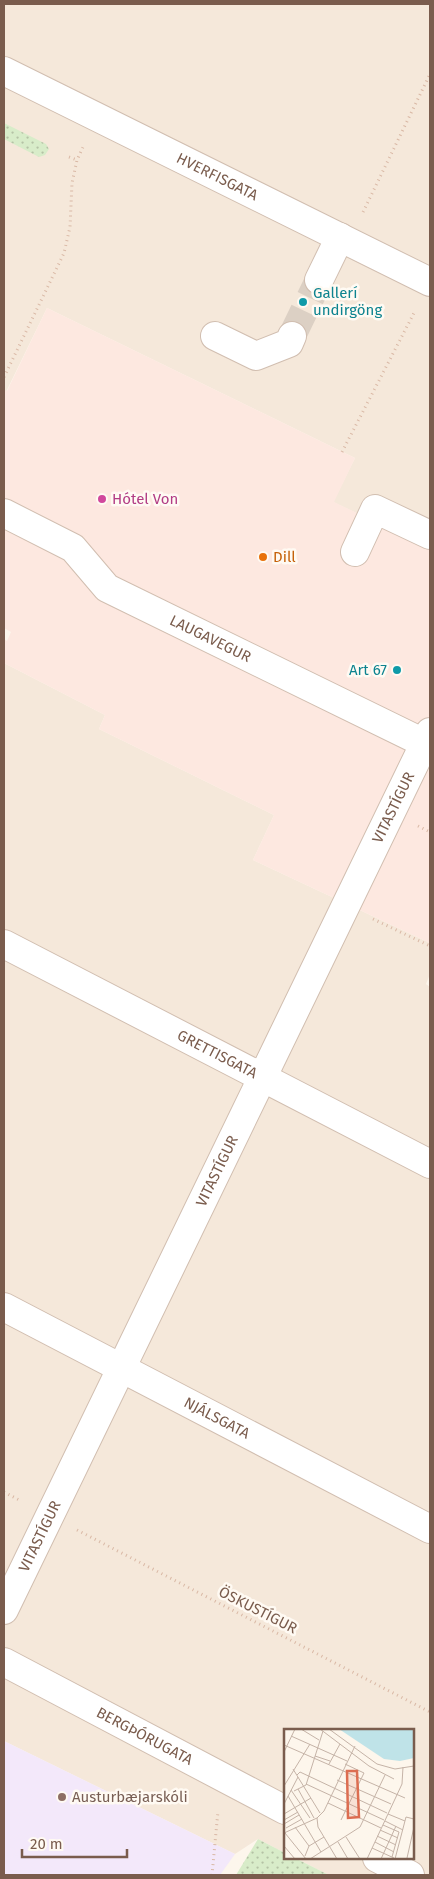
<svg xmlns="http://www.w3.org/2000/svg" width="434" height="1879" viewBox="0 0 434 1879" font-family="'Fira Sans',sans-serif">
<defs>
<pattern id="grass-dots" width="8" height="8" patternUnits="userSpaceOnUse" patternTransform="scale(1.25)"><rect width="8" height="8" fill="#d8ecc9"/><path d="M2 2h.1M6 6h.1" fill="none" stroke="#b4c2a5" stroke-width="1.8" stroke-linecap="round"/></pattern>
</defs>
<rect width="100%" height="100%" fill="#fdf6ec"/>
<path fill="#f5e8da" d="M 4,4 L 430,4 L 430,548 L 333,502 L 355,458 L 47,308 L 6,392 L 4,390 Z
M 4,663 L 105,715 L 99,729 L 274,815 L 253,860 L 430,943 L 430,974 L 426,984 L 430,987 L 430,1875 L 329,1875 L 295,1858 L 413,1858 L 413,1730 L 285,1730 L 285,1853 L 258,1839 L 235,1854 L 4,1741 Z"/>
<path fill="#fde8e0" d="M 47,308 L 355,458 L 334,502 L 430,548 L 430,943 L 253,860 L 274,815 L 99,729 L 105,715 L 4,663 L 4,639 L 7,641 L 11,632 L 4,628 L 4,390 L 7,391 Z"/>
<path fill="#f3e8fa" d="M 4,1741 L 235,1854 L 220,1875 L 4,1875 Z"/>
<path fill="url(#grass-dots)" d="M 4,123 L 46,144 L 49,149 L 45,155 L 39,157 L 4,139 Z
M 258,1839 L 285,1853 L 285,1858 L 295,1858 L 329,1875 L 236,1875 Z"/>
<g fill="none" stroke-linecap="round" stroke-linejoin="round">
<path stroke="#dcd0c4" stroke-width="28" stroke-dasharray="28 14" stroke-linecap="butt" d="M 292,336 L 319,280"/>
<defs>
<g id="minor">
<path id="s1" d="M 4,71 L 430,282"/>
<path d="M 319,280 L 340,237"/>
<path d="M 215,336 L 256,356 L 289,343 L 292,336"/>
<path id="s2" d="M 4,513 L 73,548 L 107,588 L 430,746"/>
<path d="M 355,552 L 375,509 L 430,535"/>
<path id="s3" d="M 4,944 L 430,1164"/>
<path id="s4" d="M 4,1307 L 430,1529"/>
<path id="s5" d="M 4,1610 L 430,732"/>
<path id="s6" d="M 4,1662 L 285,1810"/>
<path d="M 377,1858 L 410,1875"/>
</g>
</defs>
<use href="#minor" stroke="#d1beb0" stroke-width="30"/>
<path stroke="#d9b8a5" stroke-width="3" stroke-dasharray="1 4" stroke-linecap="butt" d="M 69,157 L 77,160
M 363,212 L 430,74
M 4,377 L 64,253 L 70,227 L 72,183 L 77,160 L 83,147
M 342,452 L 415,311
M 418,826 L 430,832
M 373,919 L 430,946
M 4,1492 L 21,1501
M 77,1530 L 430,1712
M 212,1875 L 218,1811"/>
<use href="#minor" stroke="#fff" stroke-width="28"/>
</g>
<g fill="#0f9aa8" stroke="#fffaf3" stroke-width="2">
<circle cx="303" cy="302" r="5"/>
<circle cx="397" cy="670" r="5"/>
</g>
<circle fill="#d1479c" stroke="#fffaf3" stroke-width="2" cx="102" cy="499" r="5"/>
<circle fill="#e8710a" stroke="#fffaf3" stroke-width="2" cx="263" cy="557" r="5"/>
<circle fill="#8d6e63" stroke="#fffaf3" stroke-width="2" cx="62" cy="1797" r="5"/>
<g text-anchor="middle" stroke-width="5" stroke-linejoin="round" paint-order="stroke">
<g font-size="15" fill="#7a5c4d" stroke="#fffaf3">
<text dy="5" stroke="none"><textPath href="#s1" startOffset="238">HVERFISGATA</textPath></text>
<text dy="5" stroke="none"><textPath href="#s2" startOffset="245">LAUGAVEGUR</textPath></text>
<text dy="5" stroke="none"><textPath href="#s5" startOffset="892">VITASTÍGUR</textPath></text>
<text dy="5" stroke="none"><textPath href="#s3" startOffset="240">GRETTISGATA</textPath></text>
<text dy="5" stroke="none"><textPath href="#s5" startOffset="488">VITASTÍGUR</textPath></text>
<text dy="5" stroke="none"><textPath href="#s4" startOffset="240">NJÁLSGATA</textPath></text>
<text dy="5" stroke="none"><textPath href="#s5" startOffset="82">VITASTÍGUR</textPath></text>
<text transform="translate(258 1610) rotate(27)" y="5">ÖSKUSTÍGUR</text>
<text dy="5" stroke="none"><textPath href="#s6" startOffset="159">BERGÞÓRUGATA</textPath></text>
</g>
<g font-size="15" fill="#0d838f" stroke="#fffaf3" text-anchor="start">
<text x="313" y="298">Gallerí<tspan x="313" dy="17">undirgöng</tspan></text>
<text x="387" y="675" text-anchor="end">Art 67</text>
</g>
<g font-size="15" fill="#b23c85" stroke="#fffaf3" text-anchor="start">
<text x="112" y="504">Hótel Von</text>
</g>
<g font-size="15" fill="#c56008" stroke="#fffaf3" text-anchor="start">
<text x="273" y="562">Dill</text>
</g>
<g font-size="15" fill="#785e54" stroke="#fffaf3" text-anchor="start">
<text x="72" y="1802">Austurbæjarskóli</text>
</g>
</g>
<g transform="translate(284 1729)">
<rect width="130" height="130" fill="#fdf6ec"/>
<path d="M 55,0 L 130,0 L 130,29 L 116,32 L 100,30 Z" fill="#bfe3e8"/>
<path fill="none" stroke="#c5b3a7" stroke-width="1" d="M 17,0 L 35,11M 36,0 L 85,37 L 110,50M 45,0 L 93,35 L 111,40 L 130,37M 7,7 L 63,32M 0,16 L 121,69M 0,23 L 11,0M 31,27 L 46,32M 45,35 L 56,15M 9,40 L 36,84M 13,46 L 16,43 L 103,84M 53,51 L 107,75M 22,55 L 100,91M 0,57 L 26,15M 14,60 L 30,89M 7,61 L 26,89M 10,62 L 22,56 L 39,2M 4,67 L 37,123M 44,74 L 97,99M 0,75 L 14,48M 0,85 L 27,69M 104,85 L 121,92M 33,89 L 34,98 L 53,130M 0,91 L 14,83M 57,91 L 80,44 L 61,35M 101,92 L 119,101M 0,95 L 15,86M 99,96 L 115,103 L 108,128M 11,98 L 25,117M 2,99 L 18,90M 96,101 L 114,109M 0,104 L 33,89 L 40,82 L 71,17M 1,104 L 22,130M 93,107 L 112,116M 62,108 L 76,130M 54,113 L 64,130M 91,113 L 110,123M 0,117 L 11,130M 88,119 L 110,129M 21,127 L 25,117 L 40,108M 123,129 L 130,98M 26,130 L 76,98 L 101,46M 83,130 L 118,55 L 119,38M 97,130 L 112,97M 111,130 L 122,88 L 130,90"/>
<path fill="#dc6d51" fill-opacity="0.15" stroke="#dc6d51" stroke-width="2.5" d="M 63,42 L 73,42 L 75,88 L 64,89 Z"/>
<rect width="130" height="130" fill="none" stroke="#7a5c4d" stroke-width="2.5"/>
</g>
<rect width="434" height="1879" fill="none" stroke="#7a5c4d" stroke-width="10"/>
<path d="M22 1849v8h105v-8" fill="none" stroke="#7a5c4d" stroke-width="2.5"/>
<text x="30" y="1849" font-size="15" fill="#7a5c4d" stroke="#fffaf3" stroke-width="4" paint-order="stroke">20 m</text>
</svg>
